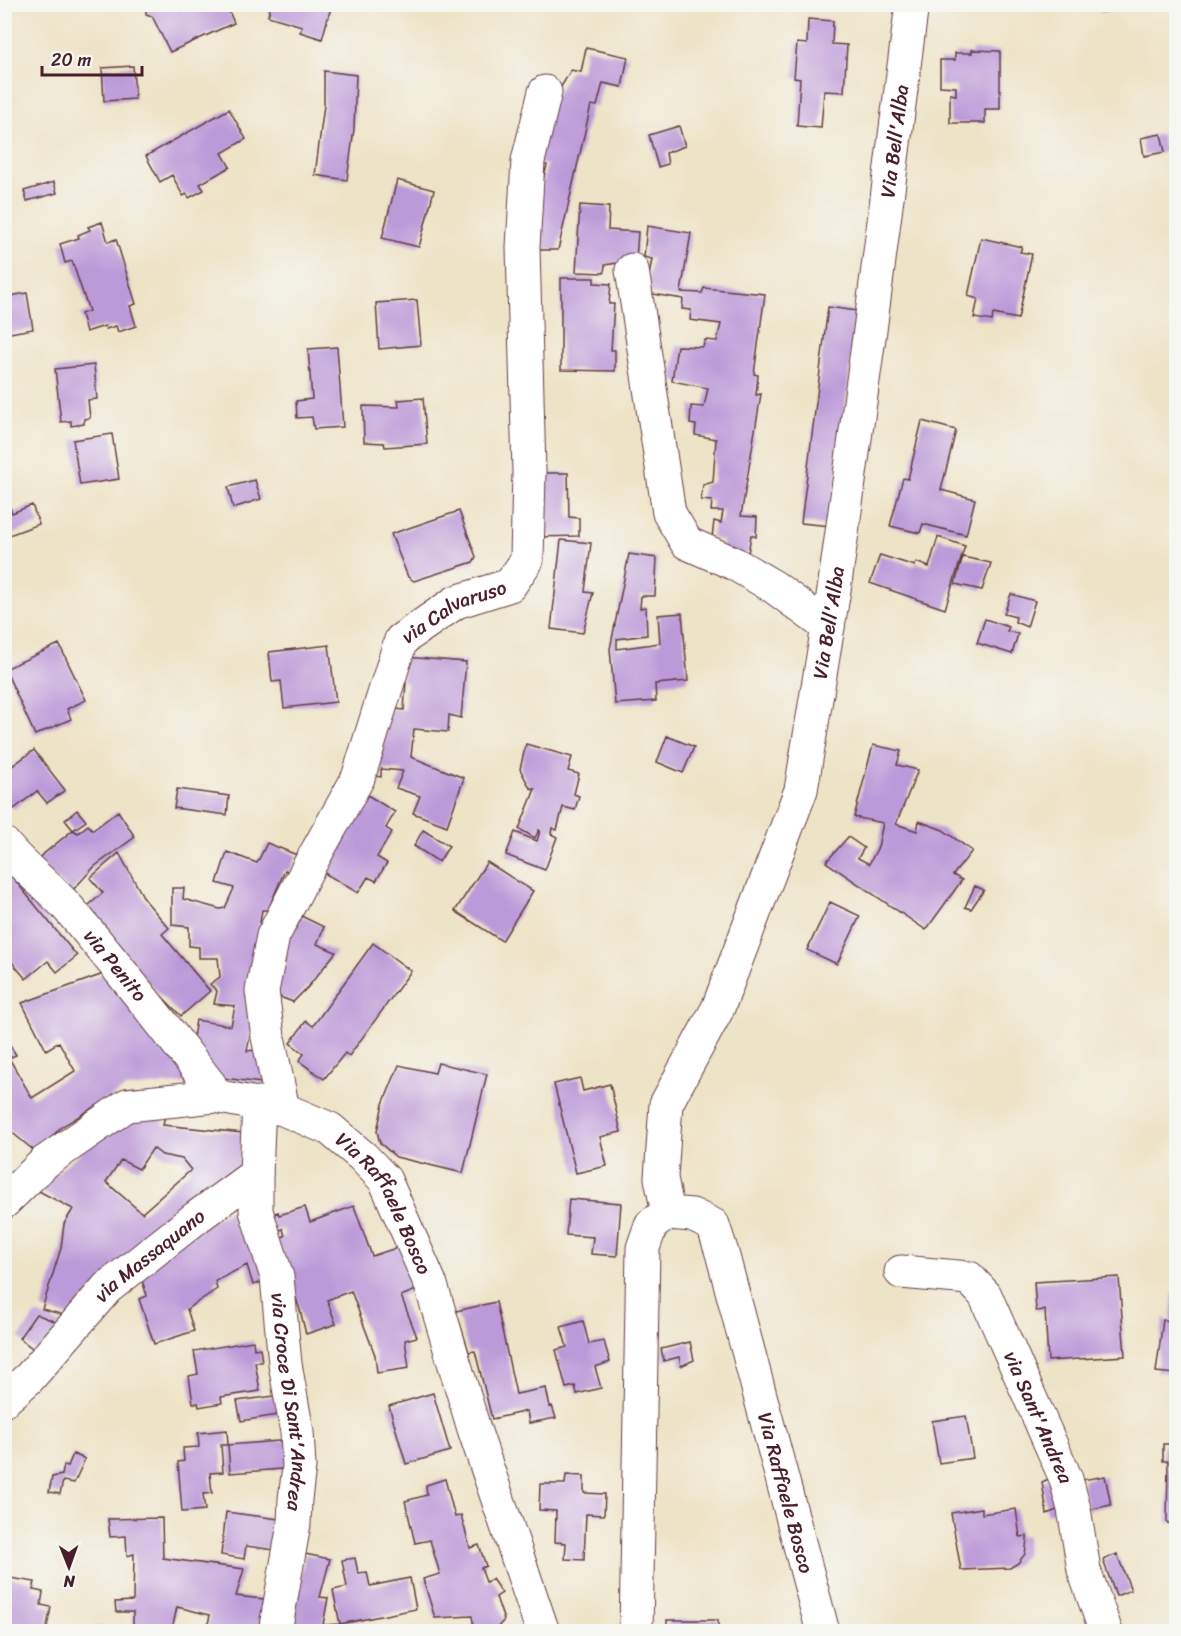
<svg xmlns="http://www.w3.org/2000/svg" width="1181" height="1636" viewBox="0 0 1181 1636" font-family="Sriracha,sans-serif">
<rect width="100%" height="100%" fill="#f6f6f2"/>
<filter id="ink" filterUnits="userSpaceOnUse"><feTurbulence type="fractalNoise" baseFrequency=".0167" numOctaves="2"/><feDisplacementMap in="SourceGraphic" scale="12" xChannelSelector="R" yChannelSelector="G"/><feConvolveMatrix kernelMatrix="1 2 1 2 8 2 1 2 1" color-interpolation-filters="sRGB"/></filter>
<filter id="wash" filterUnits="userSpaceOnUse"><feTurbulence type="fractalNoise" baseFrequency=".008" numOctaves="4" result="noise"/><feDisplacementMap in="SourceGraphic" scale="24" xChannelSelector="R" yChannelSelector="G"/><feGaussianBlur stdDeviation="1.35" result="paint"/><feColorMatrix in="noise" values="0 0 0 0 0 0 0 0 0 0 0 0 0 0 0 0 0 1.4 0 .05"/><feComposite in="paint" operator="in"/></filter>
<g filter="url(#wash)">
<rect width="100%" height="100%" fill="#ede3c6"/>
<g id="blocks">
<path fill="#bc99d8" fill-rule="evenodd" d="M 146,4 L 181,4 L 182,11 L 196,4 L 226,4 L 234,23 L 170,52 L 152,16 L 146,14 Z
M 271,4 L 332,4 L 322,39 L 300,32 L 302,26 L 268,16 Z
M 1099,4 L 1132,4 L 1132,8 L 1100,12 Z
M 808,19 L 833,21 L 832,44 L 847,45 L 844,92 L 824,91 L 821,128 L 797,126 L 800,79 L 794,78 L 797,43 L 807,44 Z
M 586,48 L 628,57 L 622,87 L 603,83 L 597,106 L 591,105 L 558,250 L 532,250 L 541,188 L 547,165 L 536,163 L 549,107 L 571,70 L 581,72 Z
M 972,50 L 1000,51 L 1000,109 L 985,109 L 985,123 L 950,123 L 950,94 L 956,95 L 956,87 L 940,86 L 940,60 L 955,60 L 955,53 L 972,53 Z
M 133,66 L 135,99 L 104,101 L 102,68 Z
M 324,71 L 356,75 L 354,129 L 347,180 L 315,175 L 324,105 Z
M 229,109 L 246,139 L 222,153 L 230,167 L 200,184 L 204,190 L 189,198 L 187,194 L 183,196 L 172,175 L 160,182 L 146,156 Z
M 679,126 L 685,146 L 666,153 L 668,164 L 658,167 L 649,135 Z
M 1161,134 L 1165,152 L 1144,156 L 1141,138 Z
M 397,180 L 434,190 L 419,247 L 382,238 Z
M 54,182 L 57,193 L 27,201 L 24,191 Z
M 580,205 L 609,207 L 608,230 L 638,232 L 636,260 L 605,265 L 604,273 L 576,272 Z
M 102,222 L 108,242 L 116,239 L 136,304 L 130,306 L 136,326 L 118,332 L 116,326 L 106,329 L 105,326 L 86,332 L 81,314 L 89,311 L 72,261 L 65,263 L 60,244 L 79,238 L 78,235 L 90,230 L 88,227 Z
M 647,226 L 691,233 L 681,292 L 702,293 L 704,288 L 765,294 L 754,374 L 758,375 L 756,395 L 761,394 L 741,516 L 757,517 L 756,537 L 751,535 L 748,554 L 721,552 L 723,541 L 712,538 L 714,521 L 721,523 L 723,511 L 711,511 L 712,501 L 701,500 L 703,485 L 713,482 L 716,439 L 695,435 L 696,425 L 690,424 L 691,406 L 704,407 L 708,388 L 672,381 L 677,346 L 703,347 L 705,340 L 717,341 L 721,324 L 690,320 L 691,310 L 682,309 L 683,299 L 646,293 L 652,259 L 644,257 Z
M 981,238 L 1022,247 L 1020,252 L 1032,254 L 1018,319 L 993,314 L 992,321 L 974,318 L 978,299 L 968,296 Z
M 561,278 L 594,278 L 594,283 L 611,284 L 609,304 L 614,304 L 611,350 L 615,350 L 615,371 L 561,370 Z
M 27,293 L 33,329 L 4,334 L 4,297 Z
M 417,300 L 421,345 L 379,349 L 376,303 Z
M 828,307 L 857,311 L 831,526 L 801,523 Z
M 337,347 L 343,427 L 314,429 L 312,417 L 297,418 L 296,401 L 312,399 L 308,349 Z
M 94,365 L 97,399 L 88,400 L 90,418 L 84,419 L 84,424 L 71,426 L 71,421 L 61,422 L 55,369 Z
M 423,398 L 427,444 L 385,447 L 384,443 L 364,442 L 363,406 L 399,407 L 398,400 Z
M 922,421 L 956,430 L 941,490 L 975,499 L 966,535 L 923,524 L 920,533 L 890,526 L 903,478 L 908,479 Z
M 112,434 L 119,479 L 80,485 L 73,440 Z
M 535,473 L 568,473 L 569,517 L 579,518 L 579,536 L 535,537 Z
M 255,480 L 261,499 L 233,508 L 228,487 Z
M 7,499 L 12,513 L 32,505 L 39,524 L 4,537 L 4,500 Z
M 459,511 L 476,557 L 473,562 L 414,581 L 408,577 L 391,534 Z
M 938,537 L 965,546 L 945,609 L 870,583 L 880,555 L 915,566 L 916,562 L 929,567 Z
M 561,540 L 591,543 L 585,592 L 593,593 L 583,633 L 551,629 Z
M 629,554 L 657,558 L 655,596 L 641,596 L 640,608 L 646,607 L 647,635 L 617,639 L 617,649 L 660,643 L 658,615 L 682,613 L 688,681 L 655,684 L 656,701 L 615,704 L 610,649 Z
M 963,557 L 991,563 L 982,590 L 955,584 Z
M 1011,594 L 1035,601 L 1027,627 L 1015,622 L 1016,617 L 1004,614 Z
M 985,619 L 1009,627 L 1007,631 L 1018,634 L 1012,654 L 977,643 Z
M 59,644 L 86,700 L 67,709 L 71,719 L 35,735 L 5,669 Z
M 329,645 L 336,702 L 284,708 L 281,681 L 272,682 L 269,652 Z
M 405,657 L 466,662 L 461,718 L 449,715 L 448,732 L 414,729 L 411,757 L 464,778 L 447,826 L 413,813 L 420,796 L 396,788 L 403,771 L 381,769 L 381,777 L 366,775 L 388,708 L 404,710 L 406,682 L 402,681 Z
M 667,736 L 694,747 L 683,773 L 657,762 Z
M 526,744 L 572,757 L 568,771 L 579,774 L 574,794 L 579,796 L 575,810 L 563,807 L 557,830 L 552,828 L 551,834 L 557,837 L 545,870 L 506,855 L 515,832 L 537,841 L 540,831 L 539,830 L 535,838 L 519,829 L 535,789 L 530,788 L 520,769 Z
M 873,745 L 901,751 L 897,765 L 918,770 L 896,824 L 917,831 L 919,821 L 943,830 L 972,851 L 953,875 L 962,880 L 926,930 L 826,862 L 848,837 L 864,848 L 858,858 L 869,864 L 878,847 L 883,823 L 854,817 Z
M 34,750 L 65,790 L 47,803 L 37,791 L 14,809 L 4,797 L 4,772 Z
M 177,789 L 229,796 L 227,815 L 174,808 Z
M 361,791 L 395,812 L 386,828 L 392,832 L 377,857 L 387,863 L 376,881 L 368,877 L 358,893 L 314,867 Z
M 77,810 L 86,821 L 73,830 L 65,820 Z
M 118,811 L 135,837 L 95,866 L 71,892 L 36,860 L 73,830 L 78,833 L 88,825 L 93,830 Z
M 423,830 L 449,846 L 439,862 L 414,846 Z
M 267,843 L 297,855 L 290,872 L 285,870 L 268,910 L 262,910 L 254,961 L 264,962 L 247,1051 L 256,1050 L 269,1084 L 209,1076 L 191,1048 L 196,1020 L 231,1026 L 235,1006 L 214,1004 L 217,991 L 210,984 L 220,977 L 218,958 L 199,958 L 199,947 L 189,946 L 189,927 L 172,925 L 172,888 L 184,888 L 183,899 L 220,909 L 225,908 L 234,888 L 217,883 L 227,852 L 257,863 Z
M 119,853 L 145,900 L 169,928 L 162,934 L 210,991 L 181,1016 L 143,977 L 84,909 L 103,893 L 90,878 Z
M 487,862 L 533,891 L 502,941 L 455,911 Z
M 4,867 L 77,956 L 57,972 L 48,961 L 26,979 L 4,953 Z
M 975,886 L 984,890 L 971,909 L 965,907 Z
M 830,902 L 860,916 L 837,964 L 807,950 Z
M 289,910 L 324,927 L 317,944 L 336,952 L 308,987 L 293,1002 L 267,992 Z
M 373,943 L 411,971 L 349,1056 L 345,1053 L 324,1079 L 299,1061 L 304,1054 L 290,1043 L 306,1021 L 313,1026 Z
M 112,971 L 200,1082 L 126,1088 L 61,1127 L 37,1153 L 4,1126 L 4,1036 L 16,1055 L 9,1058 L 32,1098 L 75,1071 L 59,1042 L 46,1050 L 22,1003 Z
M 438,1063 L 487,1074 L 463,1173 L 396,1157 L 380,1143 L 377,1131 L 383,1104 L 399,1065 L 435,1073 Z
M 580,1078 L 583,1091 L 610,1084 L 621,1132 L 600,1137 L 607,1166 L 576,1173 L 554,1084 Z
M 165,1114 L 163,1125 L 243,1133 L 240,1167 L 71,1317 L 42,1309 L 61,1248 L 64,1224 L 73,1209 L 37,1190 L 91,1143 L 126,1121 ZM 153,1148 L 162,1155 L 182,1159 L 191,1170 L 142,1213 L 106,1182 L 121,1160 L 139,1169 Z
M 569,1199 L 621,1203 L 617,1256 L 591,1254 L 593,1237 L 566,1235 Z
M 253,1201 L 277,1277 L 253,1285 L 247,1265 L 215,1281 L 217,1289 L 187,1309 L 194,1331 L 154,1344 L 139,1299 L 147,1296 L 141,1277 L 197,1226 Z
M 354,1206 L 372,1256 L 399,1247 L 416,1290 L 401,1296 L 417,1337 L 405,1340 L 409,1368 L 377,1373 L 375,1355 L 351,1291 L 327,1300 L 336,1324 L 306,1334 L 300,1310 L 276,1239 L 285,1236 L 283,1229 L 273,1232 L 267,1216 L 278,1212 L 279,1215 L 305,1207 L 310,1222 Z
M 1119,1277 L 1125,1356 L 1048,1361 L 1045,1310 L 1036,1311 L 1034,1282 Z
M 1173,1294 L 1176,1294 L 1176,1374 L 1156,1372 L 1163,1320 L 1171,1321 Z
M 496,1302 L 516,1394 L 546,1388 L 550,1407 L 552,1406 L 556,1418 L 529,1423 L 527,1411 L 492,1419 L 475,1351 L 469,1352 L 456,1311 Z
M 36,1314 L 66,1326 L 44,1357 L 19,1338 Z
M 583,1321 L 589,1344 L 604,1341 L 610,1362 L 595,1367 L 601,1388 L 577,1394 L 575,1386 L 566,1388 L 556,1350 L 567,1347 L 561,1327 Z
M 253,1341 L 254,1349 L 260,1348 L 262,1362 L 255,1362 L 260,1391 L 221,1397 L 222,1403 L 199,1407 L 198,1403 L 193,1403 L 189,1376 L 198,1374 L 194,1351 Z
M 690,1342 L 694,1360 L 681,1366 L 679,1357 L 664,1361 L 661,1349 Z
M 433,1393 L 450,1451 L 406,1464 L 389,1406 Z
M 281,1395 L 284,1414 L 241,1421 L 237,1401 Z
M 966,1416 L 973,1458 L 939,1463 L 932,1421 Z
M 227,1430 L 228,1445 L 291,1440 L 294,1468 L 230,1473 L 228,1445 L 221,1445 L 223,1472 L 210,1473 L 212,1493 L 203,1494 L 205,1510 L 182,1512 L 178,1462 L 184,1461 L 183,1448 L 199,1447 L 198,1433 Z
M 1163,1444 L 1176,1444 L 1176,1523 L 1167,1523 L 1168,1461 L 1163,1461 Z
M 73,1454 L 85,1459 L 74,1483 L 63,1481 L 60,1494 L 49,1492 L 52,1477 L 62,1475 L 64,1465 L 68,1466 Z
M 566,1475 L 584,1476 L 584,1493 L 605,1494 L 604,1515 L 586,1514 L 584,1560 L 565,1559 L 566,1543 L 555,1542 L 556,1511 L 539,1510 L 540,1484 L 565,1484 Z
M 1055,1476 L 1067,1506 L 1047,1514 L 1042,1482 Z
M 1105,1476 L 1111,1505 L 1087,1510 L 1082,1480 Z
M 445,1479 L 455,1517 L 461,1515 L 470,1548 L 479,1545 L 486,1566 L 481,1568 L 486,1582 L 492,1579 L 502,1593 L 496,1597 L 504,1620 L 496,1629 L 474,1628 L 472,1616 L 435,1618 L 423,1579 L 440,1574 L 430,1540 L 415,1543 L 405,1501 L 427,1495 L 426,1485 Z
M 982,1508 L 982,1514 L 1016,1509 L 1020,1537 L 1027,1536 L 1027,1540 L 1025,1554 L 1018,1563 L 1010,1568 L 961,1570 L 951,1513 Z
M 226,1512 L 286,1520 L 282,1551 L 246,1546 L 244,1559 L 221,1555 Z
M 162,1518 L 163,1558 L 244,1569 L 236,1596 L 264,1599 L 259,1632 L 206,1632 L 210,1615 L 177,1607 L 172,1629 L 160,1628 L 159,1632 L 133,1632 L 133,1612 L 116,1612 L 115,1602 L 133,1601 L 134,1554 L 127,1556 L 126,1536 L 110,1537 L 108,1519 Z
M 305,1554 L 330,1559 L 320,1597 L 328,1598 L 323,1625 L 340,1624 L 341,1632 L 290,1632 Z
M 1117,1554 L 1131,1590 L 1116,1596 L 1103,1560 Z
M 355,1558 L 358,1573 L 367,1572 L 370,1586 L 410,1578 L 416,1609 L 340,1624 L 333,1590 L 347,1587 L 342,1560 Z
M 10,1578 L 35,1582 L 33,1590 L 43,1592 L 41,1605 L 51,1607 L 46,1632 L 4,1632 L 4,1609 Z
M 667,1620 L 718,1620 L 718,1632 L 667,1632 Z
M 103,1627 L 103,1632 L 74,1632 L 74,1628 Z"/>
</g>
</g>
<g filter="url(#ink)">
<use href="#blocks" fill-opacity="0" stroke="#623c42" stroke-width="1.5"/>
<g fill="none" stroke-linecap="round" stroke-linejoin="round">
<defs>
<g id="minor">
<path d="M 632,270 L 669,513 L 687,543 L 735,564 L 774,587 L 828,627"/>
<path id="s1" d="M 4,844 C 23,868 49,886 69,909 C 118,966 164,1026 210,1085 L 215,1096"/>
<path id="s2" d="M 283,1109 L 268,1037 L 262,991 L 273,936 L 309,866 L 358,778 L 401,640 L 456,602 L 510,585 L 527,560 L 529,472 L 523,247 L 528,161 L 545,92"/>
<path id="s3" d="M 256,1174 L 256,1211 L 277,1277 L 285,1364 L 297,1432 L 299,1467 L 295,1499 L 294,1524 L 275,1632"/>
<path id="s4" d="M 4,1202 L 45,1162 L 127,1105 L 215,1096 L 283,1109 L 330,1129 L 363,1157 L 385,1180 L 431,1285 L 474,1429 L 543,1632"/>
<path id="s5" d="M 668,1213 L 661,1178 L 666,1104 L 718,1008 L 801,790 L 834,590 L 870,330 L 912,4"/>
<path id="s6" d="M 901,1272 L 969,1278 L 985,1295 L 1066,1479 L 1074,1509 L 1084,1570 L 1106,1632"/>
<path id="s7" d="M 4,1400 L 29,1378 L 107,1288 L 197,1217 L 256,1174 L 259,1103"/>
<path id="s8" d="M 636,1632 L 643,1248 L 651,1225 L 668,1213 L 692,1215 L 713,1225 L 722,1253 L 823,1632"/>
</g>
</defs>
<use href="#minor" stroke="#623c42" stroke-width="35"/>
<use href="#minor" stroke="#fff" stroke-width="33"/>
</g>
</g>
<g text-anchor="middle" stroke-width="4.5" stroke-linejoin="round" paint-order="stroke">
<g font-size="20" fill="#4a1f2b" stroke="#f6f6f2">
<text dy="7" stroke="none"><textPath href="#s5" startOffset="1108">Via Bell'Alba</textPath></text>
<text dy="7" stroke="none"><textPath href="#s2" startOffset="561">via Calvaruso</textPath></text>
<text dy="7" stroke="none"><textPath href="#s5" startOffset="622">Via Bell'Alba</textPath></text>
<text dy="7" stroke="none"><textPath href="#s1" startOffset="165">via Penito</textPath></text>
<text dy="7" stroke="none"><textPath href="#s4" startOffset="460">Via Raffaele Bosco</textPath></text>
<text dy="7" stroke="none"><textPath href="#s7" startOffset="206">via Massaquano</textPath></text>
<text dy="7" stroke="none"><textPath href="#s3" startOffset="232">via Croce Di Sant'Andrea</textPath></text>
<text dy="7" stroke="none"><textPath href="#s6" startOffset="225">via Sant'Andrea</textPath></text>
<text dy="7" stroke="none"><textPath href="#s8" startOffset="754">Via Raffaele Bosco</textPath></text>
</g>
</g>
<rect width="1181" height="1636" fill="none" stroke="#f6f6f2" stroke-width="24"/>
<g transform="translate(69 1567) rotate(179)" stroke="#f6f6f2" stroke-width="4.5" paint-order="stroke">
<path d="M0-4.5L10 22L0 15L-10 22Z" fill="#4a1f2b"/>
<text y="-9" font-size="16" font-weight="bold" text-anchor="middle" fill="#4a1f2b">N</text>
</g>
<path d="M42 66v9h100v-9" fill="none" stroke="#4a1f2b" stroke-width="3"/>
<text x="51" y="66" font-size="18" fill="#4a1f2b" stroke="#f6f6f2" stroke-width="4.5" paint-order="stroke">20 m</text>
</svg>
